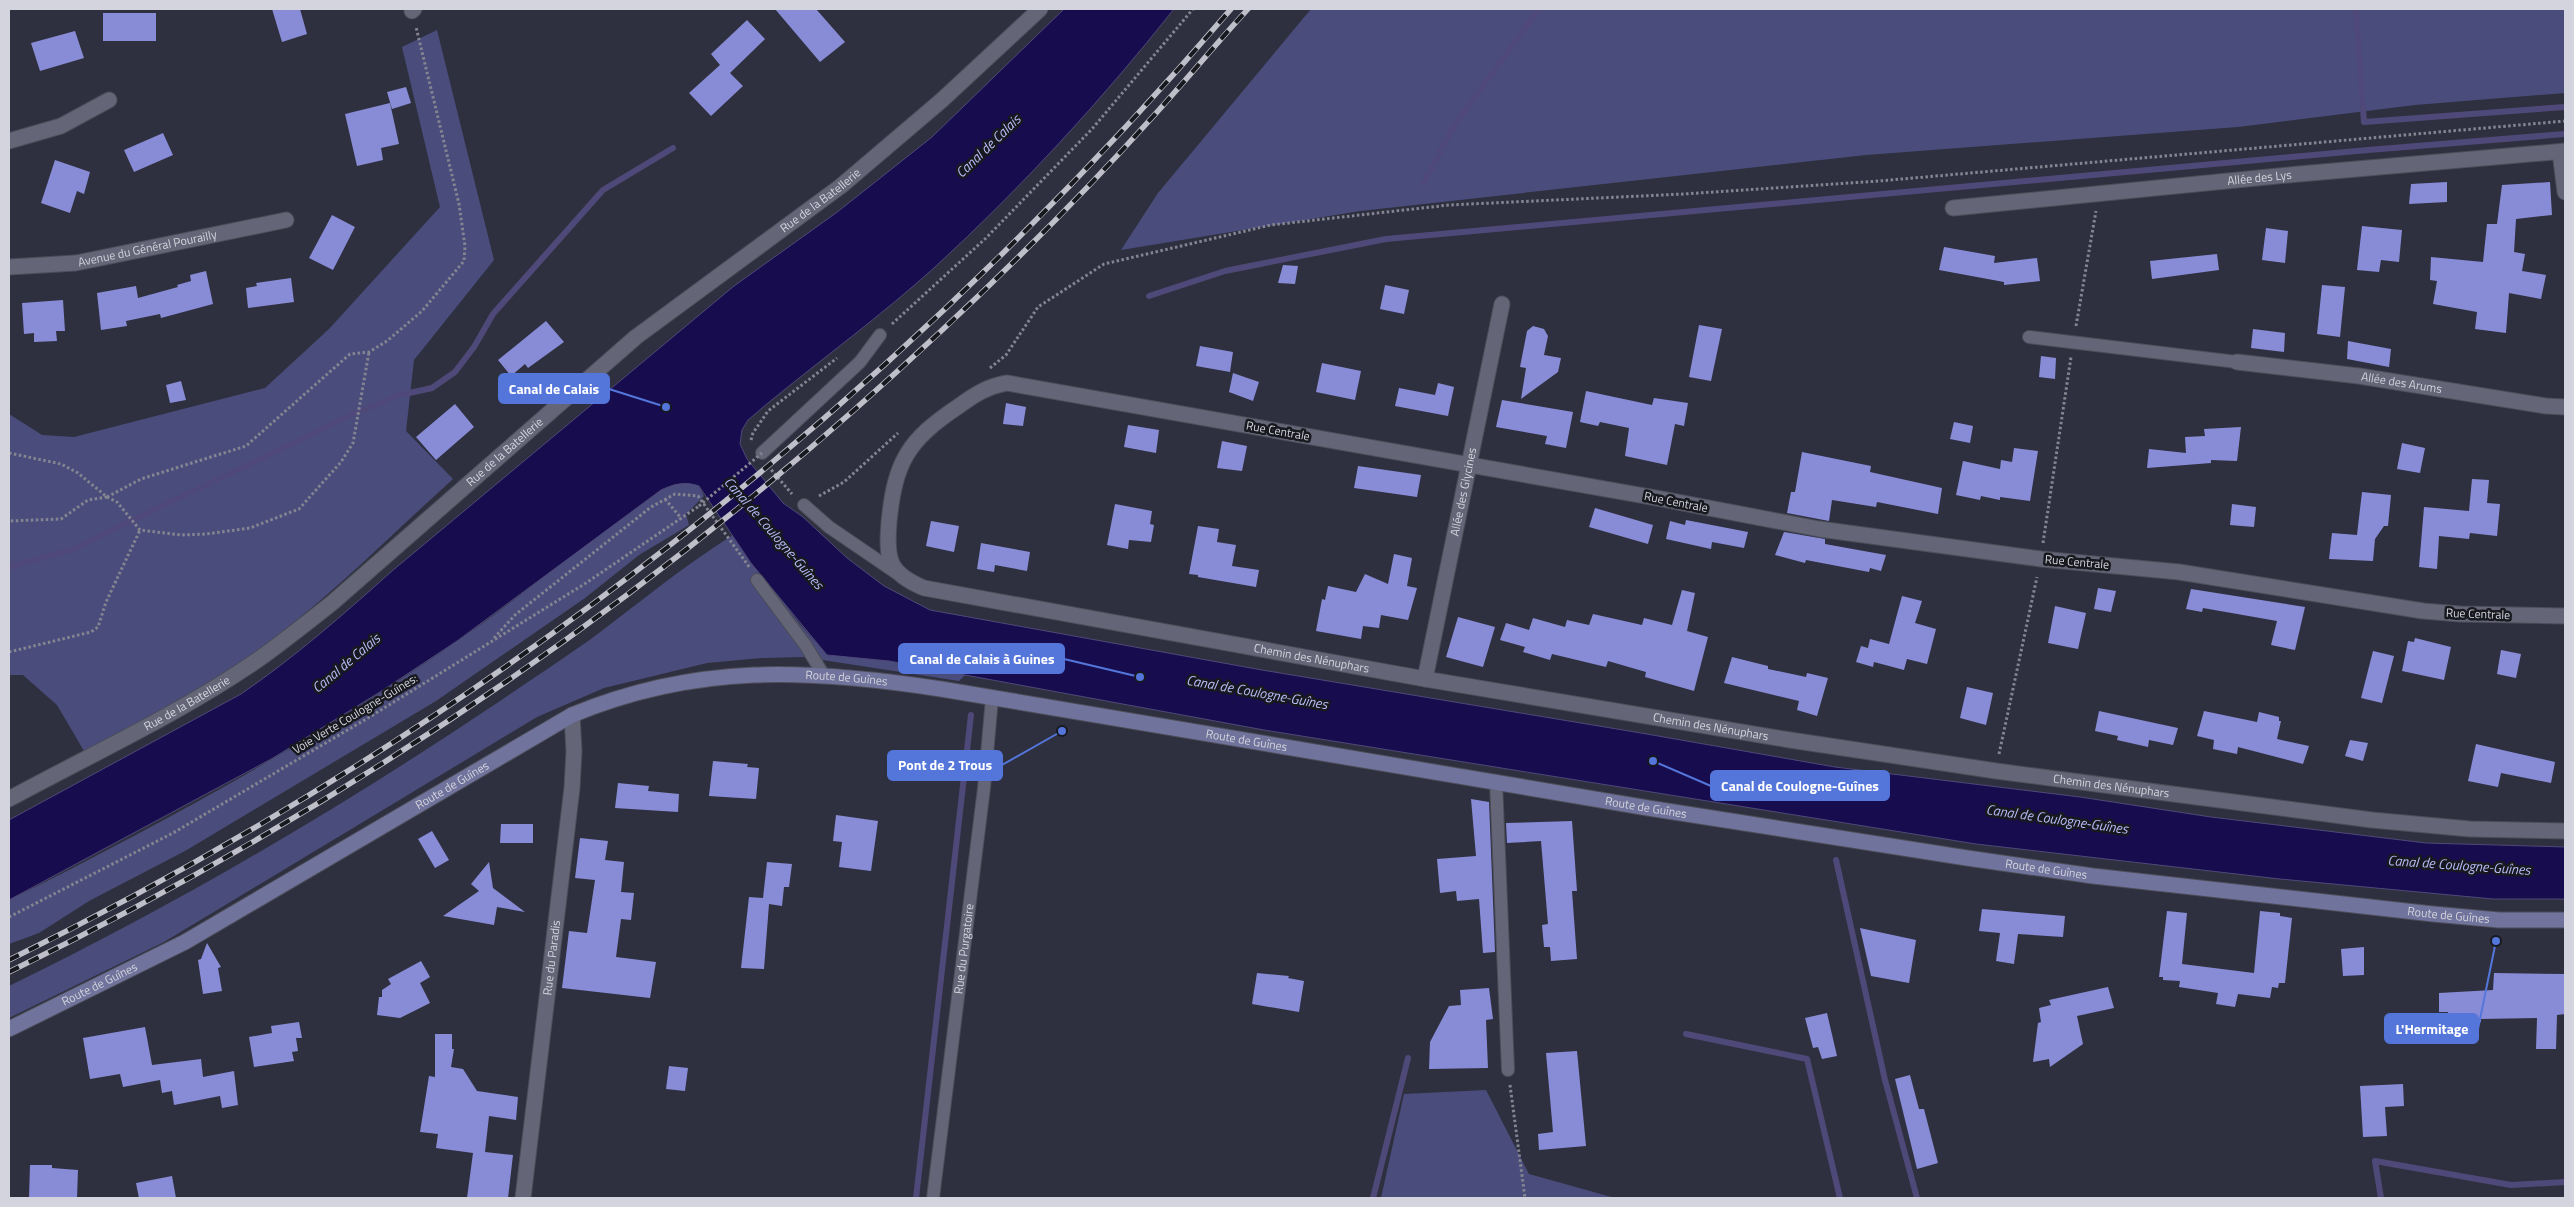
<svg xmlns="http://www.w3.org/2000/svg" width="2574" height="1207" viewBox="0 0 2574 1207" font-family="'Titillium Web',sans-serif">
<rect width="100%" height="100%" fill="#2f303f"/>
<path fill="#4a4d7c" d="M 1311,9 L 2565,9 L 2565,93 L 2415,105 L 2238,127 L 1866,155 L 1360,211 L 1121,250 L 1158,193 Z
M 437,30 L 494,260 L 414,360 L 406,431 L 453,479 C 383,542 315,613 236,665 C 187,697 135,724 84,751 L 57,705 L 23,675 L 9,675 L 9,414 L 42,435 L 74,437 L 265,388 L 329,329 L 440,207 L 402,47 Z
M 690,483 L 699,486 L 704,496 L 686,514 L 689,525 L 639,555 L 585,598 L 436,701 L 185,851 L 89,901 L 39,933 L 9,944 L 9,900 C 174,818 337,728 487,620 C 545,577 601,531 661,490 L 675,484 Z
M 733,535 L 799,623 L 827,655 L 889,661 L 966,674 L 959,681 L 803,657 L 761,658 L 707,663 L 604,688 L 537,717 L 164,942 L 9,1018 L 9,986 C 175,905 334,812 488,709 C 522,686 557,663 591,639 C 638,604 683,566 733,535 Z
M 1486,1090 L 1529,1174 L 1615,1198 L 1381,1198 L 1404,1094 Z"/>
<path fill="#170d4e" stroke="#4f4979" d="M 1064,9 L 1174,9 C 1101,101 1022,187 935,267 C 882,315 823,358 768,403 L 748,420 L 742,430 L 740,444 L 747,459 L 783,503 L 803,517 L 847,558 L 884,586 L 930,610 L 1262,670 L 1641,733 L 1835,767 L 2080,797 L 2211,817 L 2426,843 L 2565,847 L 2565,899 L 2493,899 L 2280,879 L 1976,844 L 1264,730 L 889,661 L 827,655 L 751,563 L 699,486 C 685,481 674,484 661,490 L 457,641 L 380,692 L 273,758 L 9,900 L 9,820 L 241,694 C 295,657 344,614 392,571 L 734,286 L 836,213 L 932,137 Z"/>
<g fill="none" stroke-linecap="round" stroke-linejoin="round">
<path stroke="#4f4979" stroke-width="6" d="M 2356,9 L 2364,122 L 2565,107
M 1424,183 L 1453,127 L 1539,9
M 1149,296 L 1225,271 L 1386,239 L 2368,150 L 2565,134
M 9,567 L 71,550 L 347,417 L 396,396 L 432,388 L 455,372 L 474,347 L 493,314 L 603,190 L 673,148
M 1836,860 L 1885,1080 L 1917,1198
M 1686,1034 L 1807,1059 L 1840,1198
M 916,1198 L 971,715
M 1373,1198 L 1408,1058
M 2381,1198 L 2375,1161 L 2511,1185 L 2565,1182"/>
</g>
<path fill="#888cd7" d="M 272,9 L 300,9 L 307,34 L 282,42 Z
M 775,9 L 816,9 L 845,42 L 820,62 Z
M 103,13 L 156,13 L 156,41 L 103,41 Z
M 747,20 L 765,39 L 730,73 L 743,86 L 711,116 L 689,93 L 720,65 L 711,54 Z
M 75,31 L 84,58 L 40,71 L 31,43 Z
M 406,87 L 411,103 L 392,109 L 387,92 Z
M 390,103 L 399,144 L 381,148 L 383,160 L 357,166 L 345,114 Z
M 163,133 L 173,155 L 134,172 L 124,150 Z
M 55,160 L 90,172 L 84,194 L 77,191 L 70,213 L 41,203 Z
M 2447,182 L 2447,202 L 2409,204 L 2411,184 Z
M 2550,182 L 2552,215 L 2516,219 L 2514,252 L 2525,254 L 2522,271 L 2546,275 L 2541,299 L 2509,293 L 2506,333 L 2475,329 L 2477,312 L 2433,304 L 2437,281 L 2430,280 L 2431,257 L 2483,262 L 2487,224 L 2497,224 L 2502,185 Z
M 332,215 L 355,227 L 333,270 L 309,258 Z
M 2362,226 L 2402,230 L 2399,262 L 2381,260 L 2379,272 L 2357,270 Z
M 2266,228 L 2288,231 L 2285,263 L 2262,260 Z
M 1944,247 L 1995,256 L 1994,263 L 2037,258 L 2040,281 L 2004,285 L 2004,282 L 1939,270 Z
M 2217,254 L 2219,270 L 2152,279 L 2150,261 Z
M 1283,265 L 1298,266 L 1295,284 L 1278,283 Z
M 206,271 L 213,304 L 161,318 L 160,314 L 126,321 L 127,326 L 101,330 L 97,293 L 136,286 L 138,298 L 178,287 L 177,285 L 191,281 L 190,275 Z
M 291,278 L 294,302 L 248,308 L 246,288 L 257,286 L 256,283 Z
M 1385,285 L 1409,290 L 1404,314 L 1380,309 Z
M 2322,285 L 2345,287 L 2340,337 L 2317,334 Z
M 63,300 L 65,331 L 56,331 L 57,341 L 34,342 L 34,333 L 24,334 L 22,303 Z
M 546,321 L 564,342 L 528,368 L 525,364 L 511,376 L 498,360 Z
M 1699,325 L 1722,329 L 1711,381 L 1689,377 Z
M 1533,326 L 1544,329 L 1548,336 L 1544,355 L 1561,358 L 1558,372 L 1521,399 L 1526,368 L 1520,367 L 1527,331 Z
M 2253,329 L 2285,333 L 2284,352 L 2251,348 Z
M 2348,341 L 2391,349 L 2389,367 L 2347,359 Z
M 1200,346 L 1233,352 L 1230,372 L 1196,366 Z
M 2041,356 L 2056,358 L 2055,379 L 2039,377 Z
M 1322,363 L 1361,371 L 1355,400 L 1316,392 Z
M 1233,373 L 1259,382 L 1253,401 L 1229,392 Z
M 181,381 L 186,400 L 170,403 L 166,385 Z
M 1438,383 L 1454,387 L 1448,416 L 1395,406 L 1399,388 L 1435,395 Z
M 1586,391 L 1652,405 L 1654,398 L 1688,403 L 1684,426 L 1675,424 L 1667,465 L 1625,456 L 1629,428 L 1600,422 L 1598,426 L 1580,422 Z
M 1502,400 L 1573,412 L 1566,448 L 1545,444 L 1547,436 L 1496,427 Z
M 1006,403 L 1026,407 L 1023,426 L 1003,424 Z
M 455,404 L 474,427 L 436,460 L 416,437 Z
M 1954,422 L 1973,426 L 1970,443 L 1950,439 Z
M 1128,425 L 1159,430 L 1156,453 L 1124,447 Z
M 2241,427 L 2237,461 L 2211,460 L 2211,463 L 2147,468 L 2149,449 L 2186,453 L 2185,437 L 2205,436 L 2204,429 Z
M 1222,441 L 1247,446 L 1242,471 L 1217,468 Z
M 2402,443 L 2425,448 L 2420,473 L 2397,469 Z
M 2014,448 L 2038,451 L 2030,501 L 2000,497 L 2000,500 L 1981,496 L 1980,500 L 1956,495 L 1963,461 L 2000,469 L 2001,460 L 2012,462 Z
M 1802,452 L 1871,466 L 1870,472 L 1942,488 L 1938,514 L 1877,502 L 1876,507 L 1832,500 L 1829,521 L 1787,513 L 1791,492 L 1795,492 Z
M 1358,466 L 1421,475 L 1417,497 L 1354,488 Z
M 2472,479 L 2489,480 L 2487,503 L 2500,504 L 2497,536 L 2470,533 L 2469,539 L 2439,536 L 2437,569 L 2419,567 L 2424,507 L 2469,511 Z
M 2362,492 L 2391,495 L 2388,526 L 2384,526 L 2375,539 L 2373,561 L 2329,559 L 2332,533 L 2357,535 Z
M 1115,504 L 1152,511 L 1150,524 L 1154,525 L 1151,542 L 1129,540 L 1128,549 L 1107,545 Z
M 2232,504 L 2256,507 L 2254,527 L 2230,525 Z
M 1595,508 L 1653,525 L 1648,544 L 1589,527 Z
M 1686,520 L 1748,532 L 1744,548 L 1712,542 L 1711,549 L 1666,539 L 1670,521 L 1685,525 Z
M 931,521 L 959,526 L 954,552 L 926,546 Z
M 1198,526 L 1219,529 L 1217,542 L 1236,545 L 1232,566 L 1259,570 L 1256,587 L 1198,577 L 1198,575 L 1189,574 Z
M 1784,532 L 1825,539 L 1825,544 L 1886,555 L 1881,571 L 1870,568 L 1869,572 L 1806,560 L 1805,563 L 1775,555 Z
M 981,543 L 1030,552 L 1027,571 L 995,565 L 994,572 L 977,569 Z
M 1394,554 L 1412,558 L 1407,586 L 1417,588 L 1408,620 L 1381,615 L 1379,628 L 1363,626 L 1361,639 L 1316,631 L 1322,599 L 1325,600 L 1328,586 L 1356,592 L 1365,574 L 1388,584 Z
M 2098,588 L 2116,591 L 2111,612 L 2094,609 Z
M 2191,589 L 2305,607 L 2295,650 L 2271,645 L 2277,621 L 2203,608 L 2202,612 L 2186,609 Z
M 1682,590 L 1695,593 L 1687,631 L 1708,637 L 1694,691 L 1645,677 L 1646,672 L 1608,661 L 1606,667 L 1552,654 L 1550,660 L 1523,652 L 1525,647 L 1500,640 L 1506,623 L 1529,630 L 1533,618 L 1565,627 L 1567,620 L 1589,625 L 1593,614 L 1642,625 L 1644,618 L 1672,625 Z
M 1902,596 L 1922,601 L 1915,623 L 1936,629 L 1927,664 L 1907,659 L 1904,670 L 1874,662 L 1873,667 L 1856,662 L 1861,646 L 1868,648 L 1870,639 L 1889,644 Z
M 2055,606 L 2086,613 L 2078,649 L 2048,643 Z
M 1458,617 L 1495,627 L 1483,667 L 1446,657 Z
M 2415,638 L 2451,647 L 2444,680 L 2402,671 L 2408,641 L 2414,642 Z
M 2501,650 L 2521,654 L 2516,678 L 2497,674 Z
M 2373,651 L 2394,656 L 2382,703 L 2361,698 Z
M 1732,657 L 1768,666 L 1768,669 L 1806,677 L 1807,673 L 1828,678 L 1817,716 L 1797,710 L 1799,701 L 1724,683 Z
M 1967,687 L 1993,693 L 1986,725 L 1960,718 Z
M 2099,711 L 2178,728 L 2173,745 L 2149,740 L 2148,747 L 2117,740 L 2118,736 L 2095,731 Z
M 2204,711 L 2257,722 L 2259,712 L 2279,717 L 2279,721 L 2281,721 L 2277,739 L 2309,746 L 2303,764 L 2238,747 L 2237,754 L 2213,749 L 2214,740 L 2197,736 Z
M 2350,740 L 2368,743 L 2363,761 L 2345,756 Z
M 2476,744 L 2555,762 L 2551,783 L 2501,773 L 2498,787 L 2468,781 Z
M 713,761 L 748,764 L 747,767 L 759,768 L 756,799 L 709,796 Z
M 618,783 L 649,786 L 648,791 L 679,794 L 678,812 L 615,808 Z
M 1471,799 L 1489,802 L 1495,952 L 1483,953 L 1479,899 L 1457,901 L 1456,891 L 1440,893 L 1437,859 L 1476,856 Z
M 836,815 L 878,821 L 871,871 L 839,867 L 842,842 L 833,841 Z
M 1572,821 L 1577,891 L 1572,891 L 1577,959 L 1551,961 L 1550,947 L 1544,947 L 1542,925 L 1548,924 L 1541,841 L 1507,843 L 1506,823 Z
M 501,824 L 533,824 L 533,843 L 500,843 Z
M 432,831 L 449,860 L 435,868 L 418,839 Z
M 580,838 L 608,841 L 605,860 L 624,862 L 621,892 L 634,893 L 631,920 L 621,919 L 616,957 L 656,962 L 650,998 L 562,988 L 569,931 L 587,933 L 595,880 L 575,878 Z
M 489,862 L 493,888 L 525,912 L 497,907 L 494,925 L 443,916 L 479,891 L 471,884 Z
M 767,862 L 792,864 L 789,887 L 784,887 L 782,906 L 769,904 L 764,969 L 741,968 L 749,897 L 763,898 Z
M 1982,909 L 2065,916 L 2063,937 L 2018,934 L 2014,964 L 1996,961 L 2000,933 L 1979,931 Z
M 2167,911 L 2187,913 L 2182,964 L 2254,973 L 2260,911 L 2280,913 L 2280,916 L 2292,918 L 2285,983 L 2279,983 L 2278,988 L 2272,987 L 2270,998 L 2238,994 L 2235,1007 L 2216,1004 L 2218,993 L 2179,987 L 2180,981 L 2163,980 L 2163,977 L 2159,977 Z
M 1860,928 L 1916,940 L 1909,983 L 1871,976 Z
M 207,943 L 221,967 L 218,968 L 222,991 L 203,994 L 198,960 L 201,959 Z
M 2364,947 L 2364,975 L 2343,976 L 2341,949 Z
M 421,961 L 430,977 L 420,983 L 430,1003 L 400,1018 L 377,1015 L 379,997 L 382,997 L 382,990 L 391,984 L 388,979 Z
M 1257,973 L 1289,976 L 1288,978 L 1304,981 L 1299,1012 L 1252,1004 Z
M 2494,973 L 2565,974 L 2565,1014 L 2557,1015 L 2556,1049 L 2536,1049 L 2537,1018 L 2481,1019 L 2481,1022 L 2449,1024 L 2448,1012 L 2439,1012 L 2439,993 L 2493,990 Z
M 2108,987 L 2114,1008 L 2077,1016 L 2083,1044 L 2050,1067 L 2049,1059 L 2033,1062 L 2038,1023 L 2041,1022 L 2039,1008 L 2051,1005 L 2049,1000 Z
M 1489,988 L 1493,1019 L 1486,1020 L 1488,1068 L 1429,1069 L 1430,1042 L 1449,1006 L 1461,1005 L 1460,990 Z
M 1827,1013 L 1837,1056 L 1822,1059 L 1818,1047 L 1813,1048 L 1805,1018 Z
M 299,1022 L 302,1038 L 296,1038 L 298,1051 L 292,1052 L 294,1061 L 254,1067 L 249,1037 L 272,1033 L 271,1026 Z
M 145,1027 L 152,1065 L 201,1059 L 203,1077 L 234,1071 L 238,1105 L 222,1108 L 220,1096 L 174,1105 L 172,1091 L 162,1093 L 160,1080 L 123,1087 L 120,1074 L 90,1079 L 83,1038 Z
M 435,1034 L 452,1034 L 452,1049 L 454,1049 L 451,1067 L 463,1069 L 477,1091 L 518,1097 L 516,1120 L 489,1116 L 485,1152 L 513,1155 L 508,1198 L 467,1198 L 473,1153 L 436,1148 L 438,1134 L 420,1132 L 429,1076 L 435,1077 Z
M 1577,1051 L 1586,1146 L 1539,1150 L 1538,1134 L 1553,1132 L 1546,1053 Z
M 669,1066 L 688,1068 L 685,1091 L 666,1089 Z
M 1910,1075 L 1919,1109 L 1924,1109 L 1938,1163 L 1917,1169 L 1895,1079 Z
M 2403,1084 L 2404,1106 L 2385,1107 L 2387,1136 L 2363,1137 L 2360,1086 Z
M 30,1165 L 52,1165 L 52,1168 L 78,1170 L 77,1198 L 29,1198 Z
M 172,1176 L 176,1198 L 139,1198 L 136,1183 Z"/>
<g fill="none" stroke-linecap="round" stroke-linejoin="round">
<defs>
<g id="lane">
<path d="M 2029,337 L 2237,362"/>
<path d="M 762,453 L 860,362 L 880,335"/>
<path d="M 804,505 L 829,527 L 898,574"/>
<path d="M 757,580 L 806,646 L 823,674"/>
<path d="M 1496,782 L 1508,1070"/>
<path id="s1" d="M 933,1198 L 984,788 L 992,698"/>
</g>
<g id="street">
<path d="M 412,11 L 414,9"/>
<path d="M 9,141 L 61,126 L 109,100"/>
<path d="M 2560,152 L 2565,192"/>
<path id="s2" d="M 1953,208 L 2299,174 L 2565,151"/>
<path id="s3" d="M 9,267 L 76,263 L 286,220"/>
<path id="s4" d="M 2237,362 L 2359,376 L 2546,406 L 2565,407"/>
<path id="s5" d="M 2565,616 L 2460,614 L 2423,611 L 2179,572 L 2041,559 L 1819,529 L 1662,499 L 1007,383 C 988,386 974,395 959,406 C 908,440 895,461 889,522 C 886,559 888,573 924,588 L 1425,679 L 1790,740 L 1996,771 L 2372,820 L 2470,829 L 2565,831"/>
<path id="s6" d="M 1425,679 L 1502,304"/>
<path id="s7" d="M 9,799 C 92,754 181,713 259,659 C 284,641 308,622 332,603 L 636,337 L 841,186 L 942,100 L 1040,9"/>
<path id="s8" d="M 523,1198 L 572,788 L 574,751 L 572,715"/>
</g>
<g id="secondary">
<path id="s9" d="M 9,1029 L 185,942 L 572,715 C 697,663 810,669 941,689 L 1648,808 L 1967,858 L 2093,876 L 2433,914 L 2499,920 L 2565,920"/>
</g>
</defs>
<use href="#lane" stroke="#4c4d59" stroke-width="14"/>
<use href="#street" stroke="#4c4d59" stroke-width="17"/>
<use href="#secondary" stroke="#4c4d59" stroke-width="17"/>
<path stroke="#848591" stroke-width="3" stroke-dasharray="2.5 2.5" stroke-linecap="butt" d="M 892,324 L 986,238 L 1092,129 L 1193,9
M 2076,326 L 2096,211
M 990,368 L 1006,355 L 1038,307 L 1104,264 L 1271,225 L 1449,205 L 1684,194 L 1879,181 L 2565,121
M 751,440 L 753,433 L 768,411 L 837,358
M 9,453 L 61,464 L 78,473 L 107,497 L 88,500 L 61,519 L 9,521
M 768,466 L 792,494
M 819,496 L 844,482 L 898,433
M 107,497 L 141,479 L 246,446 L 350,354 L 369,352 L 387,341 L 422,311 L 464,261 L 465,246 L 459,204 L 416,27
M 107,497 L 117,502 L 140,530 L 181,535 L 206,534 L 250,528 L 299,509 L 341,462 L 353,443 L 369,352
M 665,499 L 681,518
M 2043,543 L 2071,357
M 494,638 L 515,615 L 651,507 L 675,494 L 698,496 L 750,568
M 9,652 L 91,632 L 98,627 L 106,602 L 140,530
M 1999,754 L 2037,577
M 9,917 L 173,833 L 368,718 L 586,583 L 699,506
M 1510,1085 L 1525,1198"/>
<use href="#lane" stroke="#646677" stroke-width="12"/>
<use href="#street" stroke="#646677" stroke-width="15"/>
<use href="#secondary" stroke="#70739b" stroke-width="15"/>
<defs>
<path id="rail" d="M 9,960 C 477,730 892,404 1231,9
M 9,972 C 313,823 599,635 853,411 C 956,320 1056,224 1148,122 C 1182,85 1214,46 1248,9"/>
</defs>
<use href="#rail" stroke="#bebfc9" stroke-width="5.5"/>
<use href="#rail" stroke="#18191f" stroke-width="4" stroke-dasharray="11" stroke-linecap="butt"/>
<path stroke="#848591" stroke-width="3" stroke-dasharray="2.5 2.5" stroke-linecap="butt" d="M 699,506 L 762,453"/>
</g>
<g text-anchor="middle" stroke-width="5" stroke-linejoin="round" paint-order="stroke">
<g font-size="12" fill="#d3d4dd" stroke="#18191f">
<text dy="4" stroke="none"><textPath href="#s2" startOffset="308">Allée des Lys</textPath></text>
<text dy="4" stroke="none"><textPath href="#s7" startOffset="1012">Rue de la Batellerie</textPath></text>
<text dy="4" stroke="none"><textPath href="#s3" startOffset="140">Avenue du Général Pourailly</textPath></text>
<text dy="4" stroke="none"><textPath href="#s4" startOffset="166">Allée des Arums</textPath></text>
<text transform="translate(1278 431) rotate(10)" y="4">Rue Centrale</text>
<text dy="4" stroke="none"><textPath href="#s7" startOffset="608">Rue de la Batellerie</textPath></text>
<text dy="4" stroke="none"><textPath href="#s6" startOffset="191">Allée des Glycines</textPath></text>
<text transform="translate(1676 502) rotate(11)" y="4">Rue Centrale</text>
<text transform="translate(2077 562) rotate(5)" y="4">Rue Centrale</text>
<text transform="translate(2478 614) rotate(2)" y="4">Rue Centrale</text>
<text dy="4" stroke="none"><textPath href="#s5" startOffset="2250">Chemin des Nénuphars</textPath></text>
<text dy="4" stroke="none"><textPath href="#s9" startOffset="925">Route de Guînes</textPath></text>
<text dy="4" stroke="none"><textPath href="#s7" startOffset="202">Rue de la Batellerie</textPath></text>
<text transform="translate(355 714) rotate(-31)" y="4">Voie Verte Coulogne-Guînes:</text>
<text dy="4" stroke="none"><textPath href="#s5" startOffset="2655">Chemin des Nénuphars</textPath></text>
<text dy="4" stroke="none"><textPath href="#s9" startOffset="1330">Route de Guînes</textPath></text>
<text dy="4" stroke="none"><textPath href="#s9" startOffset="506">Route de Guînes</textPath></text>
<text dy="4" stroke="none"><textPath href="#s5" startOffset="3060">Chemin des Nénuphars</textPath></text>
<text dy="4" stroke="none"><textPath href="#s9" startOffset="1735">Route de Guînes</textPath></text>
<text dy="4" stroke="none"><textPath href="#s9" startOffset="2140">Route de Guînes</textPath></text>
<text dy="4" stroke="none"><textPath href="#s9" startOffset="2545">Route de Guînes</textPath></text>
<text dy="4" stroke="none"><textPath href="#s1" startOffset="251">Rue du Purgatoire</textPath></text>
<text dy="4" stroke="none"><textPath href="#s8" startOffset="242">Rue du Paradis</textPath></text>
<text dy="4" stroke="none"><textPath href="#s9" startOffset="101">Route de Guînes</textPath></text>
</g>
<g font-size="14" font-style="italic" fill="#b7bcf8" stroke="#18191f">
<text transform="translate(988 146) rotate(-44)" y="5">Canal de Calais</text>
<text transform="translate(774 533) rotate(49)" y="5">Canal de Coulogne-Guînes</text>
<text transform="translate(346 663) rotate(-40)" y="5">Canal de Calais</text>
<text transform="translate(1257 692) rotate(10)" y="5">Canal de Coulogne-Guînes</text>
<text transform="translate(2057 819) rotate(8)" y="5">Canal de Coulogne-Guînes</text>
<text transform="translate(2459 865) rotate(4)" y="5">Canal de Coulogne-Guînes</text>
</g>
</g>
<path fill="none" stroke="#5476da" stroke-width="2" d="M666 407L609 389M1140 677L1064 659M1062 731L1002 765M1653 761L1711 786M2496 941L2478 1029"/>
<g fill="#5476da" stroke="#18191f" stroke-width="2">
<circle cx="666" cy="407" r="5"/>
<circle cx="1140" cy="677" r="5"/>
<circle cx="1062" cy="731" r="5"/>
<circle cx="1653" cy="761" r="5"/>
<circle cx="2496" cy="941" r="5"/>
</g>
<g fill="#5476da" stroke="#5476da" stroke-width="2">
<rect x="499" y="374" width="110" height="29" rx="5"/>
<rect x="899" y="644" width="165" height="29" rx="5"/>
<rect x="888" y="751" width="114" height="29" rx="5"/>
<rect x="1711" y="771" width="178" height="29" rx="5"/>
<rect x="2385" y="1014" width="93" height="29" rx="5"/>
</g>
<g font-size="14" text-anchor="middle" font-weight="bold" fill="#fff">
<text x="554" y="394">Canal de Calais</text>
<text x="982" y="664">Canal de Calais à Guines</text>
<text x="945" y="770">Pont de 2 Trous</text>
<text x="1800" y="791">Canal de Coulogne-Guînes</text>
<text x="2432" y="1034">L'Hermitage</text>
</g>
<rect width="2574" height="1207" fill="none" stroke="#d3d4dd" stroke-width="20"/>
</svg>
